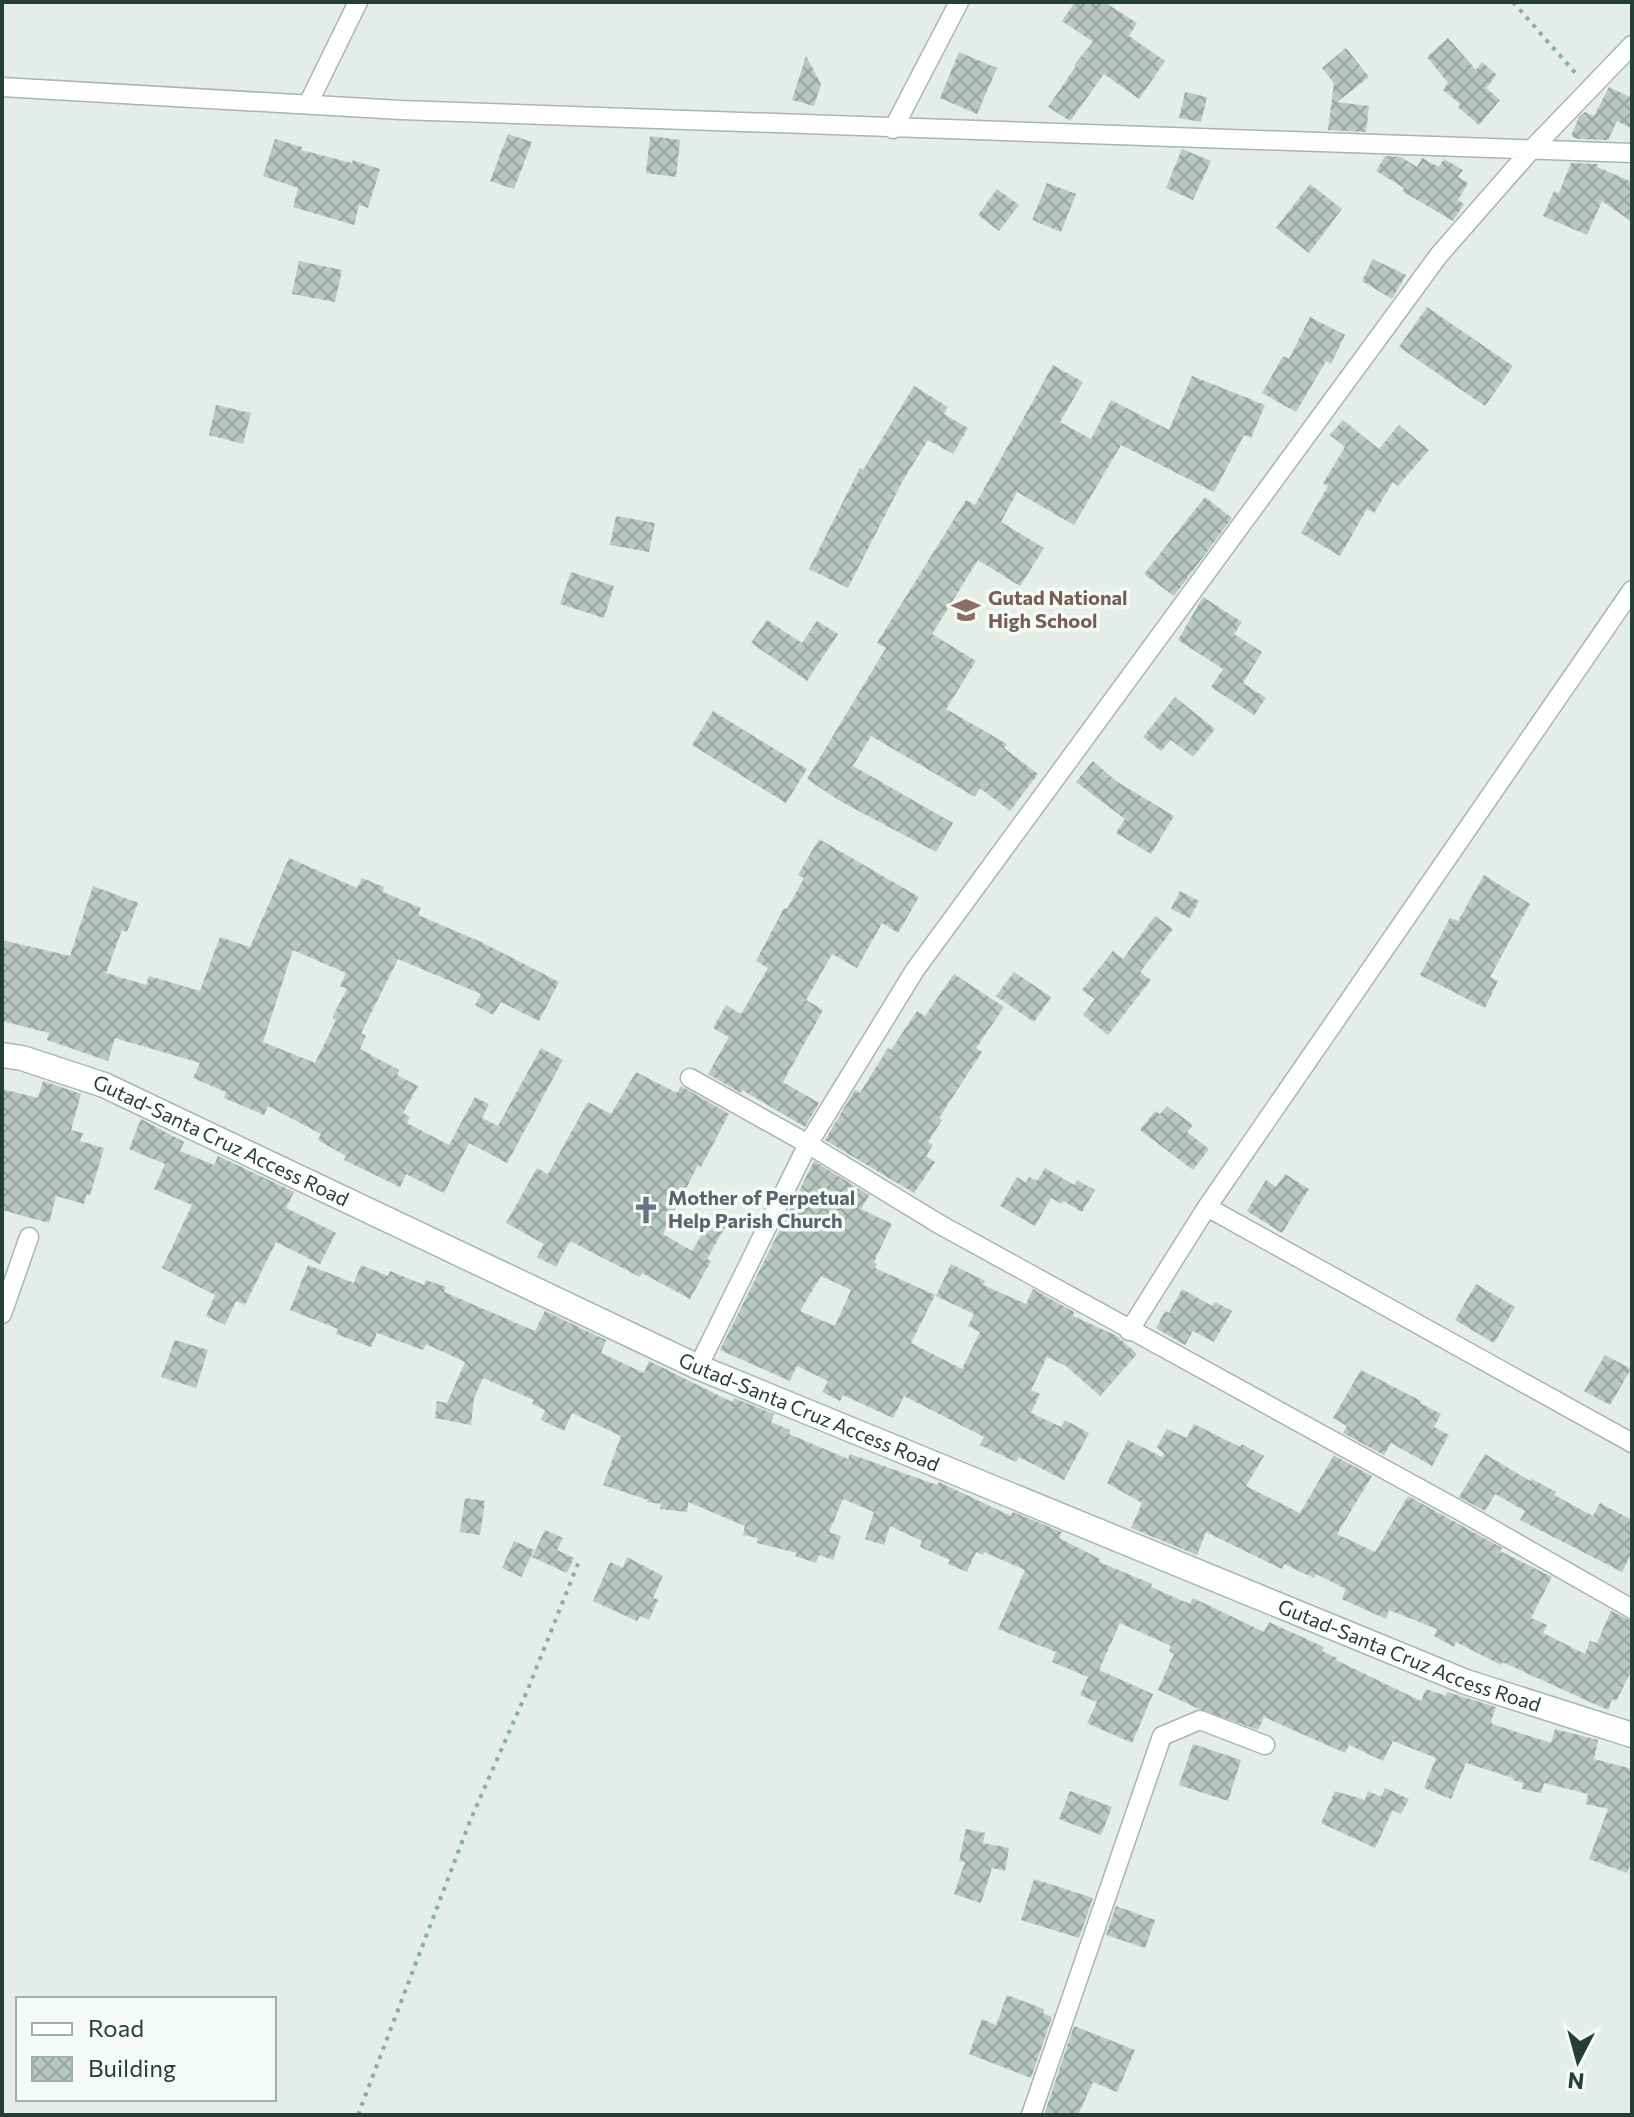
<svg xmlns="http://www.w3.org/2000/svg" width="1634" height="2117" viewBox="0 0 1634 2117" font-family="Commissioner,sans-serif">
<defs>
<pattern id="building-cross-hatch" width="8" height="8" patternUnits="userSpaceOnUse" patternTransform="scale(2)"><rect width="8" height="8" fill="#bac8c2"/><path d="M0 0l8 8M0 8l8-8" fill="none" stroke="#97a49e"/></pattern>
</defs>
<rect width="100%" height="100%" fill="#e5ede9"/>
<path fill="url(#building-cross-hatch)" fill-rule="evenodd" d="M 1075,2 L 1104,2 L 1137,23 L 1129,36 L 1165,61 L 1139,99 L 1104,74 L 1070,121 L 1048,107 L 1076,66 L 1074,65 L 1093,42 L 1062,21 Z
M 1448,38 L 1476,70 L 1482,62 L 1497,75 L 1486,88 L 1500,100 L 1479,125 L 1458,107 L 1460,104 L 1443,90 L 1448,83 L 1427,57 Z
M 1346,48 L 1369,77 L 1337,102 L 1369,106 L 1366,132 L 1328,130 L 1334,83 L 1322,68 Z
M 959,52 L 997,68 L 977,114 L 940,98 Z
M 806,56 L 821,84 L 814,106 L 792,100 Z
M 1609,87 L 1632,98 L 1632,129 L 1617,121 L 1608,140 L 1578,139 L 1571,136 L 1579,117 L 1585,112 L 1594,116 Z
M 1185,92 L 1207,97 L 1201,122 L 1179,118 Z
M 508,134 L 532,142 L 514,189 L 490,181 Z
M 650,136 L 680,140 L 676,177 L 646,173 Z
M 275,139 L 302,147 L 301,150 L 352,163 L 353,160 L 380,169 L 368,208 L 359,205 L 354,225 L 293,207 L 298,188 L 263,176 Z
M 1182,149 L 1211,161 L 1193,200 L 1166,188 Z
M 1385,156 L 1401,157 L 1417,167 L 1422,158 L 1439,167 L 1444,159 L 1463,170 L 1458,177 L 1468,183 L 1458,200 L 1464,204 L 1453,221 L 1402,191 L 1404,188 L 1376,171 Z
M 1571,163 L 1598,164 L 1597,167 L 1632,182 L 1632,222 L 1602,201 L 1587,235 L 1543,216 L 1554,191 L 1559,193 Z
M 1047,183 L 1076,194 L 1061,232 L 1032,220 Z
M 1310,184 L 1342,209 L 1309,253 L 1276,228 Z
M 997,189 L 1019,205 L 999,231 L 978,215 Z
M 1373,259 L 1406,275 L 1392,299 L 1362,281 Z
M 299,261 L 342,270 L 335,302 L 292,294 Z
M 1427,307 L 1513,366 L 1485,406 L 1399,347 Z
M 1310,317 L 1345,335 L 1331,364 L 1326,361 L 1296,412 L 1262,393 L 1283,356 L 1289,359 Z
M 1053,365 L 1083,382 L 1060,422 L 1091,439 L 1111,400 L 1169,430 L 1192,376 L 1265,405 L 1251,438 L 1244,435 L 1214,492 L 1121,445 L 1074,525 L 1017,492 L 1001,522 L 1044,548 L 1020,586 L 978,560 L 932,634 L 976,661 L 946,709 L 1007,744 L 1004,748 L 1038,774 L 1010,811 L 980,788 L 975,797 L 871,736 L 853,766 L 953,823 L 936,852 L 840,801 L 807,779 L 886,648 L 877,643 L 966,500 L 975,505 Z
M 914,386 L 948,407 L 944,414 L 968,428 L 953,454 L 928,440 L 902,482 L 848,588 L 809,569 L 860,468 L 863,470 Z
M 216,405 L 251,413 L 243,444 L 209,435 Z
M 1343,420 L 1379,449 L 1399,425 L 1429,450 L 1398,486 L 1393,482 L 1374,513 L 1367,509 L 1340,556 L 1301,533 L 1328,486 L 1323,483 L 1345,447 L 1330,435 Z
M 1205,497 L 1232,518 L 1174,596 L 1144,574 Z
M 616,516 L 655,523 L 649,552 L 610,545 Z
M 571,572 L 614,586 L 604,618 L 560,604 Z
M 1203,597 L 1242,622 L 1234,634 L 1262,652 L 1243,683 L 1266,698 L 1254,715 L 1211,687 L 1223,669 L 1178,640 Z
M 767,620 L 802,643 L 817,621 L 838,634 L 807,681 L 751,643 Z
M 1175,697 L 1215,729 L 1193,757 L 1171,740 L 1161,751 L 1143,737 Z
M 713,711 L 807,769 L 786,803 L 692,745 Z
M 1093,761 L 1116,781 L 1174,816 L 1151,854 L 1116,833 L 1125,819 L 1076,782 Z
M 819,839 L 919,897 L 898,933 L 882,923 L 857,968 L 832,954 L 806,1000 L 823,1010 L 783,1082 L 819,1103 L 805,1127 L 742,1090 L 741,1093 L 708,1074 L 729,1037 L 713,1028 L 726,1005 L 741,1014 L 768,968 L 756,961 L 784,908 L 787,909 L 804,878 L 798,875 Z
M 289,858 L 357,888 L 362,878 L 384,887 L 383,892 L 421,908 L 418,915 L 481,942 L 559,982 L 539,1021 L 501,1002 L 493,1015 L 475,1005 L 481,994 L 398,959 L 361,1033 L 366,1036 L 360,1049 L 399,1070 L 397,1075 L 418,1086 L 403,1113 L 410,1117 L 407,1123 L 449,1145 L 475,1097 L 489,1104 L 482,1118 L 498,1126 L 541,1048 L 563,1060 L 507,1163 L 469,1143 L 444,1193 L 406,1174 L 400,1187 L 344,1160 L 346,1156 L 318,1140 L 321,1134 L 268,1106 L 264,1115 L 224,1098 L 226,1092 L 193,1078 L 200,1063 L 115,1038 L 108,1061 L 47,1040 L 49,1033 L 2,1021 L 2,940 L 70,956 L 93,886 L 138,903 L 127,932 L 122,930 L 106,973 L 146,985 L 149,976 L 200,991 L 220,937 L 250,947 ZM 293,950 L 346,973 L 340,986 L 347,989 L 332,1018 L 336,1020 L 315,1063 L 263,1042 Z
M 1484,875 L 1530,904 L 1490,977 L 1498,981 L 1485,1008 L 1420,975 L 1450,918 L 1458,921 Z
M 1180,891 L 1199,901 L 1190,918 L 1171,909 Z
M 1155,916 L 1173,929 L 1140,972 L 1151,980 L 1108,1035 L 1083,1015 L 1095,999 L 1082,990 L 1113,951 L 1123,959 Z
M 1014,972 L 1051,997 L 1034,1022 L 996,996 Z
M 954,974 L 1004,1007 L 976,1048 L 982,1052 L 939,1118 L 942,1120 L 928,1142 L 933,1145 L 926,1156 L 935,1162 L 914,1193 L 825,1140 L 855,1090 L 860,1093 L 888,1048 L 891,1050 L 917,1011 L 925,1016 Z
M 636,1072 L 677,1093 L 681,1086 L 729,1114 L 701,1167 L 698,1165 L 663,1234 L 692,1251 L 712,1217 L 726,1225 L 707,1259 L 711,1261 L 690,1299 L 642,1273 L 640,1277 L 570,1241 L 556,1267 L 537,1257 L 544,1244 L 506,1223 L 537,1168 L 548,1174 L 588,1102 L 611,1114 Z
M 43,1081 L 81,1094 L 71,1130 L 83,1133 L 80,1141 L 104,1148 L 90,1195 L 87,1194 L 84,1204 L 56,1196 L 49,1223 L 2,1210 L 2,1089 L 38,1098 Z
M 1167,1106 L 1193,1125 L 1187,1132 L 1209,1149 L 1193,1170 L 1140,1130 L 1155,1111 L 1160,1114 Z
M 141,1119 L 184,1142 L 180,1151 L 214,1165 L 218,1156 L 294,1192 L 286,1208 L 336,1233 L 320,1264 L 276,1242 L 245,1305 L 236,1301 L 225,1325 L 206,1316 L 215,1295 L 162,1268 L 192,1205 L 154,1189 L 165,1164 L 129,1149 Z
M 814,1161 L 869,1195 L 861,1209 L 892,1224 L 874,1262 L 877,1264 L 875,1268 L 935,1295 L 911,1343 L 962,1369 L 980,1332 L 968,1326 L 974,1314 L 936,1296 L 951,1264 L 985,1281 L 983,1285 L 1026,1304 L 1033,1289 L 1074,1312 L 1073,1316 L 1117,1336 L 1137,1354 L 1100,1396 L 1066,1366 L 1047,1357 L 1031,1390 L 1040,1394 L 1031,1413 L 1061,1427 L 1065,1420 L 1089,1433 L 1064,1480 L 1019,1457 L 1016,1462 L 980,1445 L 984,1437 L 904,1396 L 893,1418 L 843,1395 L 840,1401 L 822,1392 L 828,1381 L 797,1366 L 790,1381 L 720,1350 ZM 821,1276 L 851,1290 L 835,1326 L 800,1311 Z
M 1045,1168 L 1074,1185 L 1077,1180 L 1095,1190 L 1082,1212 L 1063,1201 L 1062,1204 L 1051,1198 L 1035,1226 L 1000,1206 L 1017,1177 L 1026,1183 L 1029,1177 L 1037,1181 Z
M 1285,1174 L 1309,1189 L 1282,1233 L 1247,1211 L 1266,1180 L 1276,1187 Z
M 308,1265 L 354,1283 L 361,1265 L 388,1276 L 390,1271 L 424,1285 L 426,1280 L 446,1287 L 444,1292 L 535,1331 L 545,1311 L 606,1340 L 601,1353 L 644,1373 L 649,1361 L 732,1402 L 734,1398 L 774,1414 L 771,1422 L 790,1430 L 789,1434 L 848,1459 L 850,1454 L 937,1485 L 939,1482 L 1011,1516 L 1013,1512 L 1062,1532 L 1059,1538 L 1100,1559 L 1099,1562 L 1152,1584 L 1151,1587 L 1190,1604 L 1193,1598 L 1264,1632 L 1269,1622 L 1324,1647 L 1322,1651 L 1337,1658 L 1336,1660 L 1421,1701 L 1426,1689 L 1446,1696 L 1447,1692 L 1496,1707 L 1491,1721 L 1492,1724 L 1551,1743 L 1555,1729 L 1598,1740 L 1594,1759 L 1632,1769 L 1632,1860 L 1627,1873 L 1589,1859 L 1608,1809 L 1586,1804 L 1588,1794 L 1544,1783 L 1541,1793 L 1522,1789 L 1523,1783 L 1513,1780 L 1513,1778 L 1466,1763 L 1451,1799 L 1424,1788 L 1436,1758 L 1393,1741 L 1383,1761 L 1349,1745 L 1345,1753 L 1264,1717 L 1258,1730 L 1199,1709 L 1158,1690 L 1174,1654 L 1169,1651 L 1171,1646 L 1120,1623 L 1099,1670 L 1153,1694 L 1132,1743 L 1087,1723 L 1097,1702 L 1080,1695 L 1088,1677 L 1052,1662 L 1056,1652 L 998,1629 L 1025,1570 L 984,1552 L 983,1555 L 976,1552 L 967,1572 L 948,1564 L 950,1560 L 920,1547 L 922,1541 L 890,1526 L 884,1545 L 865,1539 L 874,1512 L 843,1499 L 829,1532 L 841,1536 L 833,1560 L 819,1555 L 816,1563 L 795,1556 L 797,1553 L 757,1543 L 758,1538 L 743,1535 L 745,1526 L 688,1502 L 687,1512 L 660,1509 L 661,1504 L 647,1502 L 648,1500 L 603,1485 L 621,1436 L 572,1413 L 564,1431 L 541,1420 L 545,1410 L 532,1404 L 534,1400 L 483,1378 L 474,1398 L 471,1425 L 435,1418 L 437,1401 L 447,1403 L 465,1362 L 426,1344 L 423,1350 L 377,1333 L 371,1347 L 336,1334 L 338,1329 L 290,1310 Z
M 1476,1284 L 1515,1307 L 1494,1343 L 1455,1320 Z
M 1182,1289 L 1212,1306 L 1215,1302 L 1232,1311 L 1214,1342 L 1193,1331 L 1185,1345 L 1156,1328 L 1165,1311 L 1169,1313 Z
M 175,1340 L 208,1350 L 196,1388 L 161,1377 Z
M 1605,1355 L 1631,1369 L 1610,1405 L 1584,1391 Z
M 1361,1370 L 1421,1401 L 1420,1403 L 1441,1414 L 1434,1427 L 1449,1435 L 1432,1466 L 1391,1443 L 1384,1455 L 1343,1433 L 1347,1426 L 1333,1418 Z
M 1194,1424 L 1240,1447 L 1242,1444 L 1264,1456 L 1246,1486 L 1300,1513 L 1334,1455 L 1331,1454 L 1372,1476 L 1337,1534 L 1375,1552 L 1408,1496 L 1502,1548 L 1500,1551 L 1552,1577 L 1531,1618 L 1547,1625 L 1543,1633 L 1585,1654 L 1590,1641 L 1597,1643 L 1611,1611 L 1632,1621 L 1632,1670 L 1616,1701 L 1612,1699 L 1608,1710 L 1502,1662 L 1501,1665 L 1456,1642 L 1454,1647 L 1434,1636 L 1437,1629 L 1389,1610 L 1386,1619 L 1342,1599 L 1346,1589 L 1316,1574 L 1314,1578 L 1284,1564 L 1282,1569 L 1206,1532 L 1197,1555 L 1131,1528 L 1142,1503 L 1107,1483 L 1128,1440 L 1162,1457 L 1164,1454 L 1157,1447 L 1167,1429 L 1187,1438 Z
M 1485,1454 L 1530,1481 L 1532,1479 L 1556,1492 L 1554,1495 L 1593,1516 L 1600,1503 L 1632,1520 L 1632,1552 L 1622,1572 L 1520,1520 L 1525,1511 L 1495,1494 L 1485,1511 L 1459,1497 Z
M 465,1498 L 485,1501 L 480,1535 L 460,1532 Z
M 545,1530 L 563,1538 L 557,1550 L 574,1558 L 567,1573 L 532,1557 Z
M 514,1541 L 534,1550 L 521,1577 L 502,1568 Z
M 627,1557 L 663,1576 L 653,1598 L 658,1600 L 649,1620 L 640,1616 L 637,1621 L 593,1601 L 610,1562 L 623,1568 Z
M 1193,1744 L 1241,1760 L 1228,1801 L 1179,1785 Z
M 1385,1788 L 1409,1799 L 1401,1814 L 1393,1810 L 1375,1848 L 1321,1823 L 1335,1791 L 1365,1800 L 1368,1791 L 1381,1797 Z
M 1070,1791 L 1112,1807 L 1101,1835 L 1059,1819 Z
M 966,1829 L 985,1833 L 983,1843 L 1009,1848 L 1005,1871 L 992,1868 L 981,1903 L 954,1894 L 965,1862 L 959,1861 Z
M 1034,1879 L 1093,1898 L 1079,1938 L 1021,1920 Z
M 1116,1906 L 1155,1920 L 1145,1948 L 1106,1935 Z
M 1007,1995 L 1044,2009 L 1043,2013 L 1052,2017 L 1031,2078 L 969,2054 L 982,2019 L 996,2025 Z
M 1074,2026 L 1135,2050 L 1117,2092 L 1093,2082 L 1078,2115 L 1044,2115 Z"/>
<g fill="none" stroke-linecap="round" stroke-linejoin="round">
<defs>
<path id="minor" d="M 2,87 L 401,110 L 1632,153
M 308,104 L 358,2
M 893,129 L 959,2
M 690,1078 L 808,1144 L 939,1224 L 1464,1513 L 1632,1609
M 1207,1207 L 1632,1443
M 2,1314 L 29,1237
M 1129,1331 L 1207,1207 L 1632,590
M 698,1367 L 808,1144 L 915,970 L 1439,255 L 1531,150 L 1632,45
M 1031,2115 L 1162,1736 L 1200,1720 L 1265,1745"/>
<g id="secondary">
<path id="s1" d="M 2,1055 L 22,1058 L 104,1085 L 698,1367 L 1466,1682 L 1632,1735"/>
</g>
</defs>
<use href="#minor" stroke="#a8b5b0" stroke-width="21"/>
<use href="#secondary" stroke="#a4b8b0" stroke-width="27"/>
<path stroke="#88afa1" stroke-width="4" stroke-dasharray="4 6" stroke-linecap="butt" d="M 1513,2 L 1578,76
M 358,2115 L 470,1821 L 528,1689 L 579,1561"/>
<use href="#minor" stroke="#fff" stroke-width="18"/>
<use href="#secondary" stroke="#fff" stroke-width="24"/>
</g>
<defs>
<symbol id="school-bare" viewBox="-9 -9 18 18"><path d="M0-5L7-2L0 1L-7-2ZM-4 1L0 2.5L4 1V4Q0 6-4 4Z" fill="#8d6e63" stroke="#f6faf7" stroke-width="2.5" paint-order="stroke"/></symbol>
<symbol id="church-bare" viewBox="-9 -9 18 18"><path d="M-1.2-6h2.4v3.5h3.3v2.4h-3.3V6h-2.4V-.1h-3.3v-2.4h3.3Z" fill="#6b7280" stroke="#f6faf7" stroke-width="2.5" paint-order="stroke"/></symbol>
</defs>
<g fill-rule="evenodd">
<use href="#school-bare" x="946" y="590" width="40" height="40"/>
<use href="#church-bare" x="626" y="1190" width="40" height="40"/>
</g>
<g text-anchor="middle" stroke-width="7" stroke-linejoin="round" paint-order="stroke">
<g font-size="20" font-weight="bold" fill="#785e54" stroke="#f6faf7" text-anchor="start">
<text x="988" y="605">Gutad National<tspan x="988" dy="23">High School</tspan></text>
</g>
<g font-size="20" fill="#253e36" stroke="#f6faf7">
<text dy="7" stroke="none"><textPath href="#s1" startOffset="236">Gutad-Santa Cruz Access Road</textPath></text>
<text dy="7" stroke="none"><textPath href="#s1" startOffset="884">Gutad-Santa Cruz Access Road</textPath></text>
<text dy="7" stroke="none"><textPath href="#s1" startOffset="1532">Gutad-Santa Cruz Access Road</textPath></text>
</g>
<g font-size="20" font-weight="bold" fill="#5b616d" stroke="#f6faf7" text-anchor="start">
<text x="668" y="1205">Mother of Perpetual<tspan x="668" dy="23">Help Parish Church</tspan></text>
</g>
</g>
<rect width="1634" height="2117" fill="none" stroke="#253e36" stroke-width="8"/>
<rect x="16" y="1997" width="260" height="104" fill="#f6faf7" stroke="#a2afaa" stroke-width="2"/>
<rect x="32" y="2023" width="40" height="12" fill="#ffffff" stroke="#a2afaa" stroke-width="2"/>
<text x="88" y="2037" font-size="24" fill="#253e36">Road</text>
<rect x="32" y="2057" width="40" height="24" fill="url(#building-cross-hatch)" stroke="#a2afaa" stroke-width="2"/>
<text x="88" y="2077" font-size="24" fill="#253e36">Building</text>
<g transform="translate(1578 2061) rotate(186)" stroke="#f6faf7" stroke-width="6" paint-order="stroke">
<path d="M0-6L14 30L0 20L-14 30Z" fill="#253e36"/>
<text y="-12" font-size="22" font-weight="bold" text-anchor="middle" fill="#253e36">N</text>
</g>
</svg>
